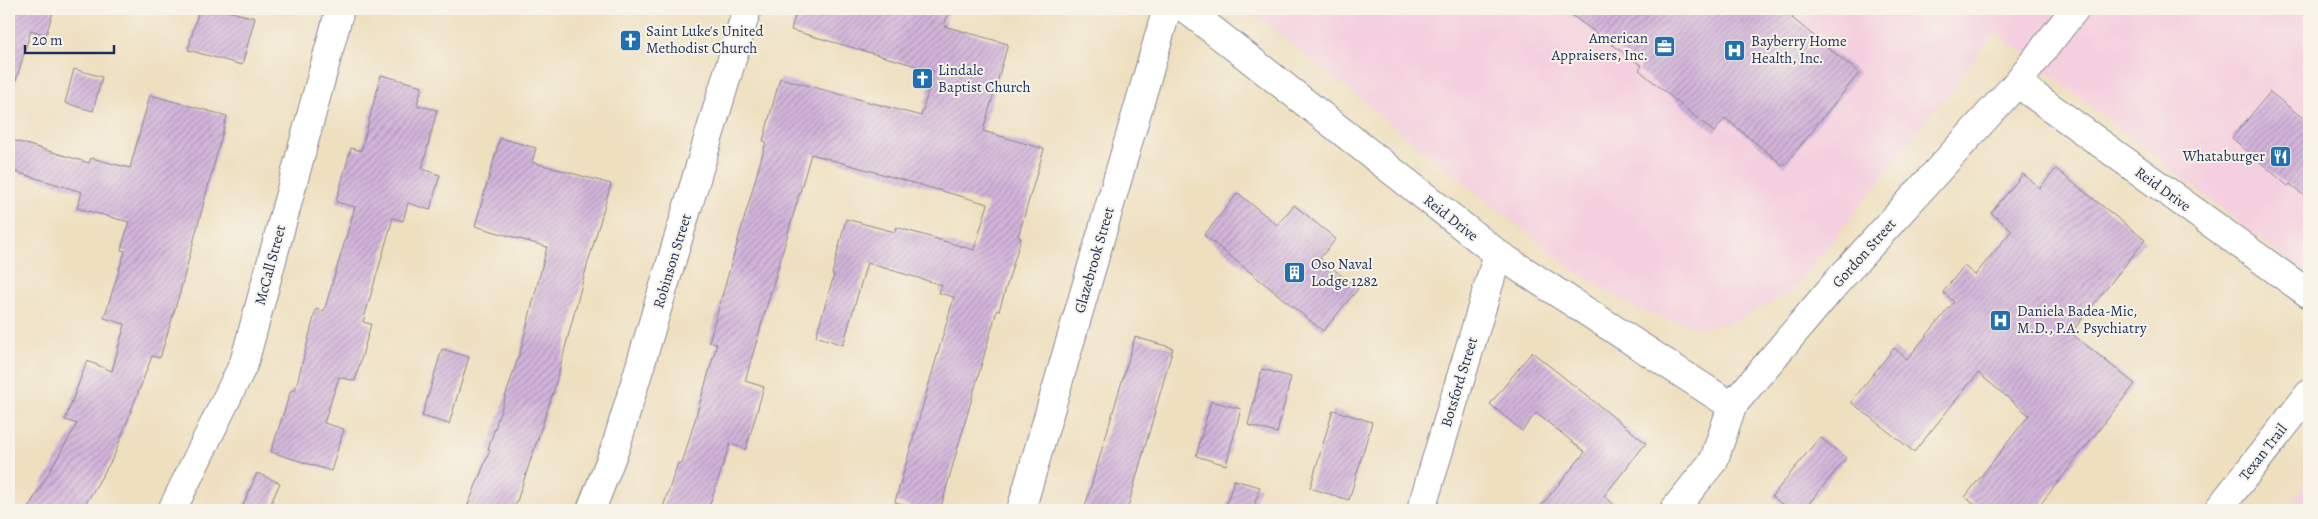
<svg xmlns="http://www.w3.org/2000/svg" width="2318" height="519" viewBox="0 0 2318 519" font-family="Alegreya,serif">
<defs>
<pattern id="building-hatch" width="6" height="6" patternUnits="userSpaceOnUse" patternTransform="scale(1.25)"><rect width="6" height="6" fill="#d3b4da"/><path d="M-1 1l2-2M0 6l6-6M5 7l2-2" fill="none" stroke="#aa93b4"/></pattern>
</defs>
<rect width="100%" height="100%" fill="#f7f3e8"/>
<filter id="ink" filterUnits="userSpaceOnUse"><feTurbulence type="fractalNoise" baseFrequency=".02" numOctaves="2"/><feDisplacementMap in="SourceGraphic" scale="10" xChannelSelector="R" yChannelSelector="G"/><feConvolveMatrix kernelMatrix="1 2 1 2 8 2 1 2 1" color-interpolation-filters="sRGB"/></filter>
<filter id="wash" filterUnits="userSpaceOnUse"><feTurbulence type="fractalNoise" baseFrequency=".0096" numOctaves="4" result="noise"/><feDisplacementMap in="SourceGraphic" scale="20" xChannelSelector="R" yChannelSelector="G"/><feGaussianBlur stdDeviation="1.12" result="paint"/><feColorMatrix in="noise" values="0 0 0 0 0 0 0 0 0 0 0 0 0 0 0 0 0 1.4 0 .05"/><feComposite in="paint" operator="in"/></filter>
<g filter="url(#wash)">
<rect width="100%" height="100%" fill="#eedfbf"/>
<path fill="#f4cfde" d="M 1248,9 L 2309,9 L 2309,277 L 1996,32 L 1794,290 L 1741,319 L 1699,329 L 1638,310 L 1568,266 Z
M 2309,480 L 2309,510 L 2286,510 Z"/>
<g id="blocks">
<path fill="url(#building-hatch)" d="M 9,9 L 54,9 L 46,35 L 31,30 L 15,84 L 9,83 Z
M 199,9 L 220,9 L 255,18 L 242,65 L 188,50 Z
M 797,9 L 950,9 L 944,26 L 1008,44 L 983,131 L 1044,149 L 1018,237 L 1021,238 L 999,311 L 997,310 L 940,510 L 923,510 L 895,502 L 954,297 L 939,293 L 942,285 L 867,263 L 843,345 L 816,336 L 834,275 L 832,274 L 846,219 L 895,232 L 896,227 L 974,250 L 988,204 L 811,154 L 745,381 L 764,387 L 746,449 L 730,444 L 708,510 L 662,510 L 678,463 L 682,464 L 717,344 L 709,342 L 766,142 L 763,141 L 780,78 L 921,116 L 934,71 L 791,30 Z
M 1563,9 L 1800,9 L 1792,18 L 1859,73 L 1784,166 L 1725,118 L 1714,132 L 1639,70 L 1642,66 Z
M 74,69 L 102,77 L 93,111 L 65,103 Z
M 381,75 L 422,86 L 417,105 L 437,110 L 422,169 L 440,175 L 430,210 L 408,203 L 403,221 L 393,218 L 363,322 L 371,324 L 355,381 L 339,377 L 324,423 L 344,429 L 331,471 L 271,452 L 291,390 L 295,391 L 316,309 L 324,311 L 355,207 L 336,202 L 351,148 L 361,151 Z
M 2270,92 L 2309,123 L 2309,200 L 2290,184 L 2288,186 L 2232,138 Z
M 150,95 L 227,116 L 180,292 L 160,358 L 152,356 L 114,456 L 82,510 L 27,510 L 77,424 L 65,420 L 87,361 L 112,371 L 125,324 L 104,318 L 125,251 L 121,250 L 129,222 L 77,208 L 82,192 L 9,170 L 9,139 L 89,163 L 91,158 L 130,168 Z
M 500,138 L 536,148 L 532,162 L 611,184 L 583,280 L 554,390 L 514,510 L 466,510 L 490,450 L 488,449 L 521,349 L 547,247 L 475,226 Z
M 2056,169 L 2145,240 L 2071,333 L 2135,384 L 2036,510 L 1982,510 L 1965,497 L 2029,415 L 1978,373 L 1914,452 L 1851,402 L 1894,348 L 1907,359 L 1954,302 L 1943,292 L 1964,266 L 1975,275 L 2012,230 L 1991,213 L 2023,174 L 2040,188 Z
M 1238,193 L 1277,225 L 1294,205 L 1336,239 L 1320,258 L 1358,289 L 1323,331 L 1204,235 Z
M 1135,337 L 1173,348 L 1127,510 L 1084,510 Z
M 442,349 L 469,357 L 449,424 L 422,416 Z
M 1532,352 L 1646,443 L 1604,496 L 1621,510 L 1538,510 L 1585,452 L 1536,413 L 1522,431 L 1490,404 Z
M 1262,369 L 1291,377 L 1277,433 L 1248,425 Z
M 1211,401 L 1241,409 L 1226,465 L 1196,456 Z
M 1333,410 L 1372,422 L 1349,500 L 1310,488 Z
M 1820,437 L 1846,458 L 1804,510 L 1789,510 L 1772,496 Z
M 257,473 L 280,483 L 268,510 L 241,510 Z
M 1234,480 L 1260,487 L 1253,510 L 1225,510 Z"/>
</g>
</g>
<g filter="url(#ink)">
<use href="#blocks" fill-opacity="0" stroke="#84878e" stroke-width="1"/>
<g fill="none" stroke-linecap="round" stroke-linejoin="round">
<defs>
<path id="minor" d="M 1186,9 L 1498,254 L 1732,406
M 2017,83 L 2309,294
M 172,510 L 244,363 L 340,9
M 591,510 L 616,446 L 747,9
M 1021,510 L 1167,9
M 1421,510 L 1498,254
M 1674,510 L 1714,460 L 1732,406 L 1836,283 L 2017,83 L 2075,9"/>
<path id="tertiary" d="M 2218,510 L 2309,394"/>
</defs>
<use href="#minor" stroke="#84878e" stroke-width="30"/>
<use href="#tertiary" stroke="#84878e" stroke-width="30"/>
<use href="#minor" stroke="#fff" stroke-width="28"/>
<use href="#tertiary" stroke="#fff" stroke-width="28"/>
</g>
</g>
<defs>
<symbol id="church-square" viewBox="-11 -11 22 22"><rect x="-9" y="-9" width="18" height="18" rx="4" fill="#1f6fb2" stroke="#f7f3e8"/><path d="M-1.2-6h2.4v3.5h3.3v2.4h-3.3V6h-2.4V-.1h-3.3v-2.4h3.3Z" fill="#fff"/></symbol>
<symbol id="office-square" viewBox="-11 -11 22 22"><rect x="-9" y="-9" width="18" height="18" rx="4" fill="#1f6fb2" stroke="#f7f3e8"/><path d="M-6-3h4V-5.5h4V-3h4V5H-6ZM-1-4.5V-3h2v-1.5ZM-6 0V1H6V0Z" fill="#fff"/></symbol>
<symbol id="hospital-square" viewBox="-11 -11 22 22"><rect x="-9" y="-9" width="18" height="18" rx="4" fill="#1f6fb2" stroke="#f7f3e8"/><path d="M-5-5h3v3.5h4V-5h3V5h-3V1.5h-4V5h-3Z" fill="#fff"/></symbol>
<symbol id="restaurant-square" viewBox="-11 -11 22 22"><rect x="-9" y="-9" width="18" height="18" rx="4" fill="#1f6fb2" stroke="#f7f3e8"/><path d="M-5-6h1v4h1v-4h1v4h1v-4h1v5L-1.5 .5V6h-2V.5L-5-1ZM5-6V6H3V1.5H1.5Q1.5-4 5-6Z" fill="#fff"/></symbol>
<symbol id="building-square" viewBox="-11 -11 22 22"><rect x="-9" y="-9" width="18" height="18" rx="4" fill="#1f6fb2" stroke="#f7f3e8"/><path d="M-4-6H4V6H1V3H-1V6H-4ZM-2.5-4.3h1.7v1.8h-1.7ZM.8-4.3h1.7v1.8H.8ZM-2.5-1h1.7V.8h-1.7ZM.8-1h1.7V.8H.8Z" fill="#fff"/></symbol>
</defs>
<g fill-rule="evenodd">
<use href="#church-square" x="618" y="28" width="25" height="25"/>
<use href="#office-square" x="1652" y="34" width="25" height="25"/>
<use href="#hospital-square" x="1722" y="38" width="25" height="25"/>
<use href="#church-square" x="910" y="66" width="25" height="25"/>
<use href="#restaurant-square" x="2268" y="144" width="25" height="25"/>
<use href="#building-square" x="1282" y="260" width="25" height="25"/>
<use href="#hospital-square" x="1988" y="308" width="25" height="25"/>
</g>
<g text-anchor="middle" stroke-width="4" stroke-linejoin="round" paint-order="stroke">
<g font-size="15" fill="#1b2f5e" stroke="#f7f3e8" text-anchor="start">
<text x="646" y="36">Saint Luke's United<tspan x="646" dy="17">Methodist Church</tspan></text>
<text x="1648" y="43" text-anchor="end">American<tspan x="1648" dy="17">Appraisers, Inc.</tspan></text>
<text x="1751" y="46">Bayberry Home<tspan x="1751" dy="17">Health, Inc.</tspan></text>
<text x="938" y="75">Lindale<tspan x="938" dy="17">Baptist Church</tspan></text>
<text x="2265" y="161" text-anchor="end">Whataburger</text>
<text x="1311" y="269">Oso Naval<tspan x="1311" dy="17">Lodge 1282</tspan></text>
<text x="2017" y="316">Daniela Badea-Mic,<tspan x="2017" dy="17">M.D., P.A. Psychiatry</tspan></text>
</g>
<g font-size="15" fill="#1b2f5e" stroke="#f7f3e8">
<text transform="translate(2163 189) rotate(36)" y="5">Reid Drive</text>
<text transform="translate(1451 218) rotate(38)" y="5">Reid Drive</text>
<text transform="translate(1864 253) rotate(-48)" y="5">Gordon Street</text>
<text transform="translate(1094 260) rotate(-74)" y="5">Glazebrook Street</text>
<text transform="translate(672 261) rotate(-73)" y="5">Robinson Street</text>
<text transform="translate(270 265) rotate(-75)" y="5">McCall Street</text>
<text transform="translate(1459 382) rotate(-73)" y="5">Botsford Street</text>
<text transform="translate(2263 452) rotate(-52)" y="5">Texan Trail</text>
</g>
</g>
<rect width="2318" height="519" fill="none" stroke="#f7f3e8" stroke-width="30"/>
<path d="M25 45v8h89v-8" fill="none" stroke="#1b2f5e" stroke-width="2.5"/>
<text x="32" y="45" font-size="15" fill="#1b2f5e" stroke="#f7f3e8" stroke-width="4" paint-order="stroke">20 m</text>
</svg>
